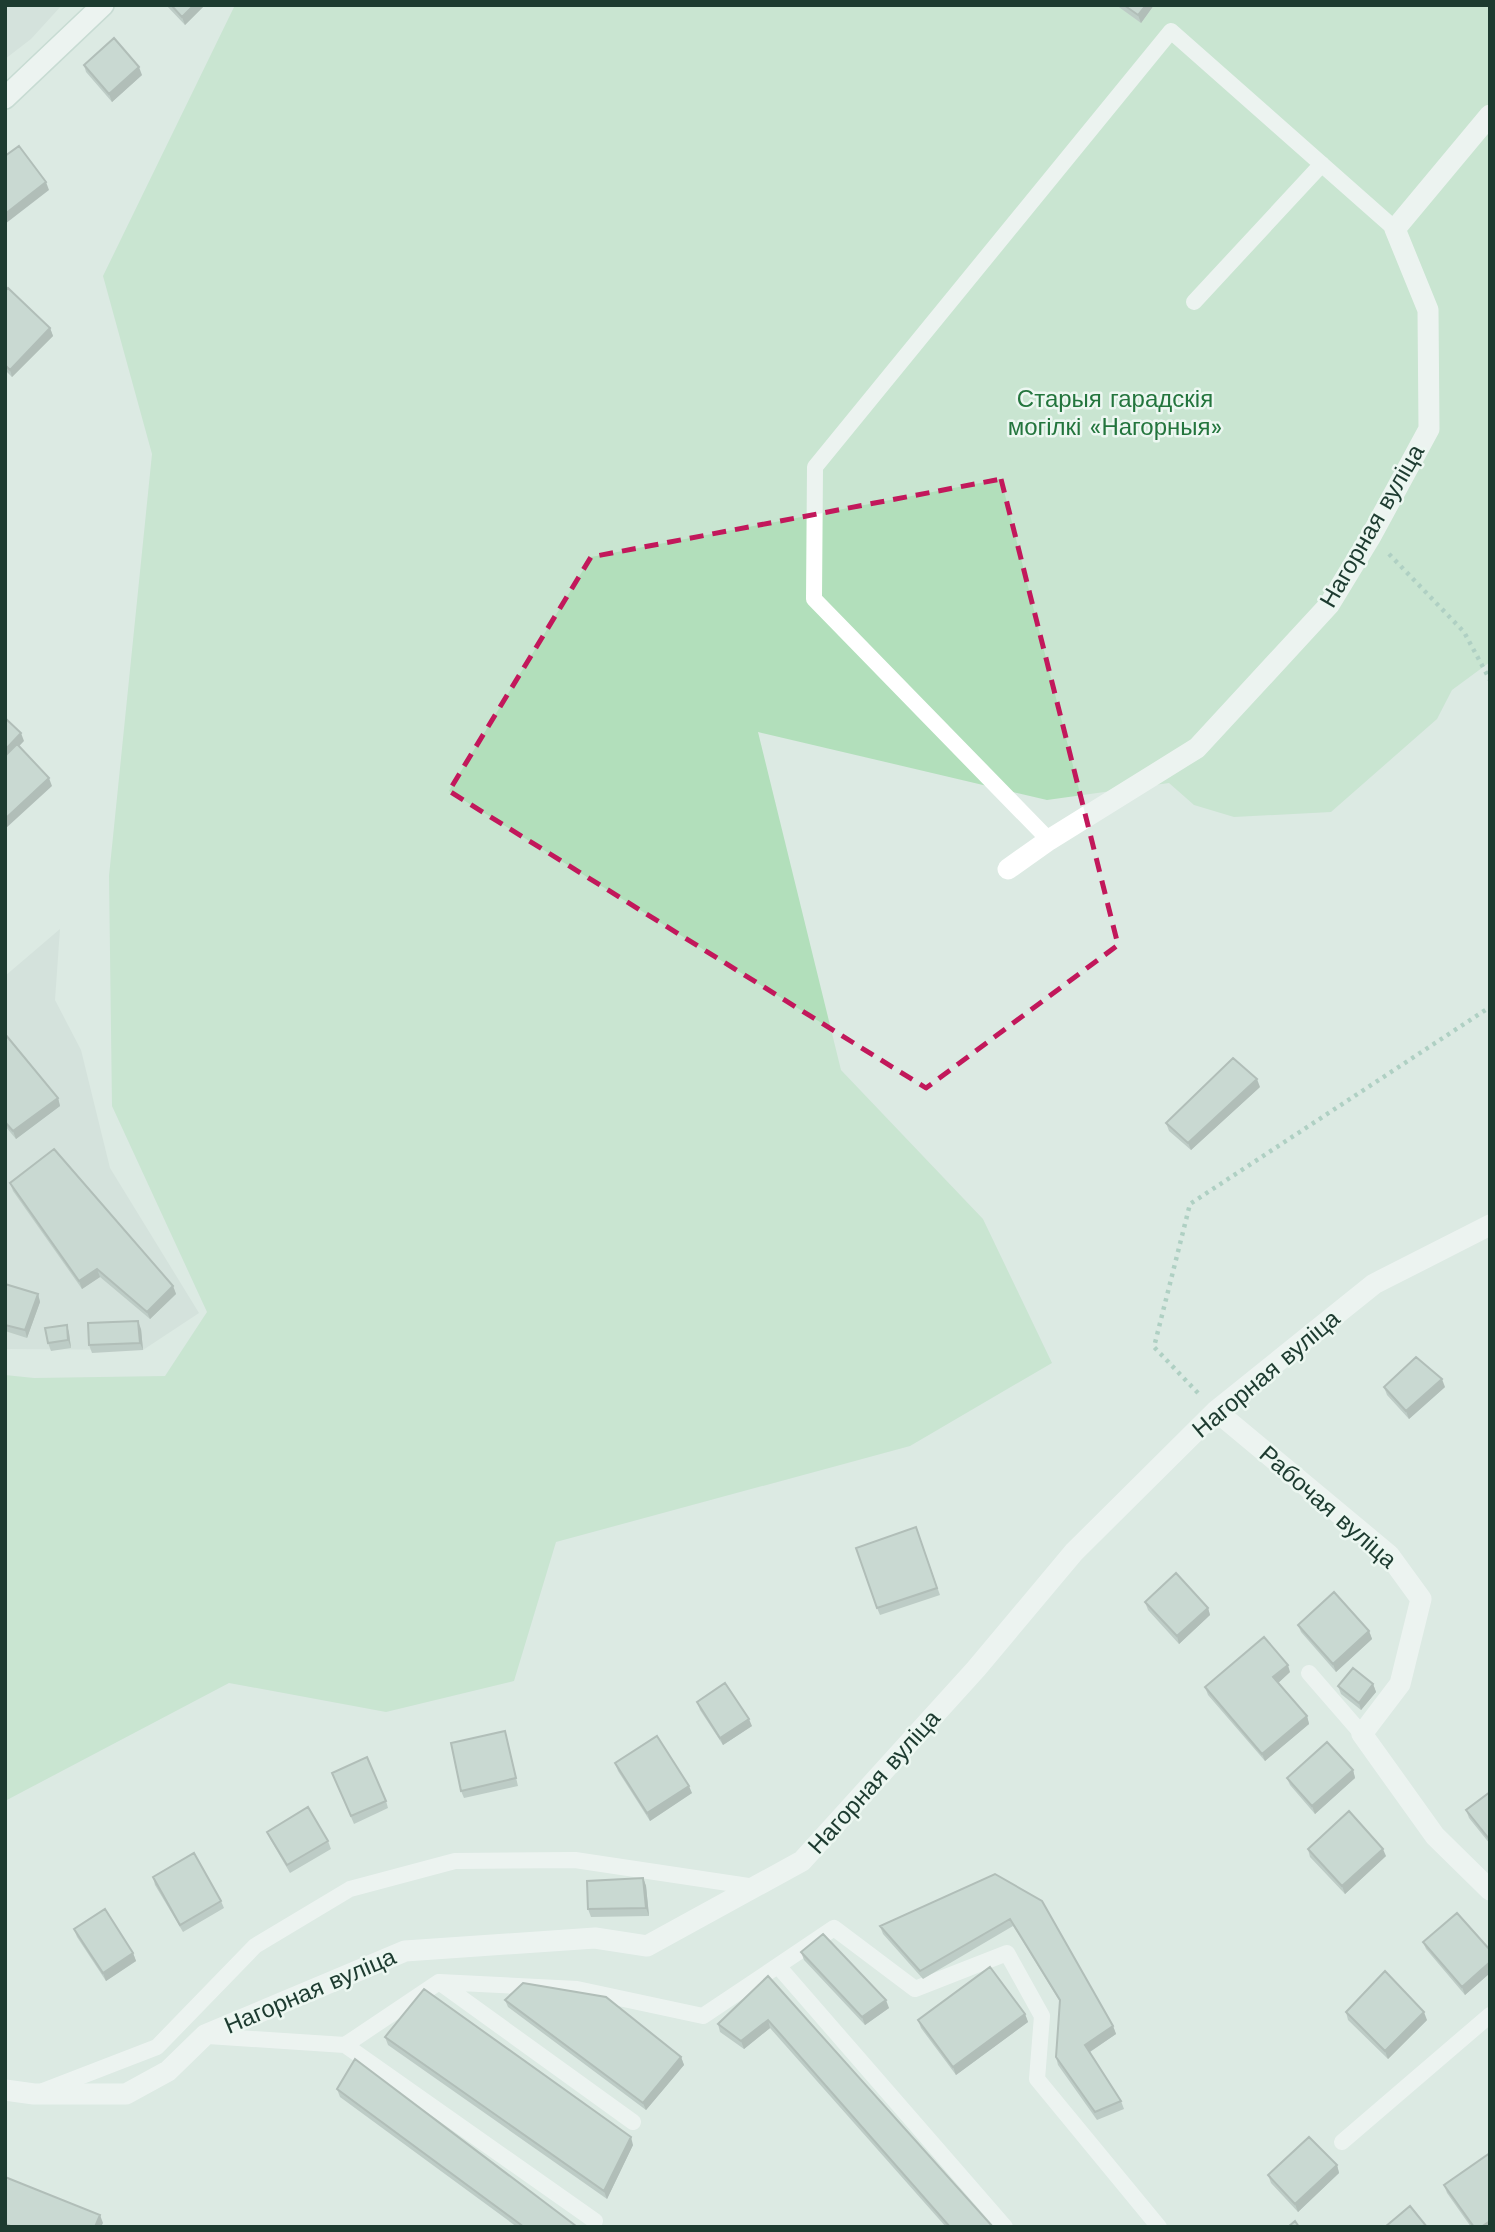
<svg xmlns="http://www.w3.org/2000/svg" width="1495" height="2232" viewBox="0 0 1495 2232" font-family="'Work Sans',sans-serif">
<rect width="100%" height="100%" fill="#dceae3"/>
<path fill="#cadad2" d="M 5,5 L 62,5 L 31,39 L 5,59 Z
M 60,929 L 55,1000 L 81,1050 L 110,1168 L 199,1313 L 143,1350 L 5,1349 L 5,976 Z"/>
<path fill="#b2dfbb" d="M 235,5 L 1490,5 L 1490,662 L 1452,690 L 1437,719 L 1331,812 L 1234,817 L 1194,805 L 1169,783 L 1047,800 L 758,732 L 841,1070 L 983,1219 L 1052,1363 L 910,1446 L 556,1542 L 514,1681 L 386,1712 L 229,1683 L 5,1801 L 5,1375 L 34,1378 L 165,1376 L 207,1312 L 112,1106 L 109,876 L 152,454 L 103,276 Z"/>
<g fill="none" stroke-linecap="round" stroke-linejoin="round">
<defs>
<path id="secondary" d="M 5,98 L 103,5"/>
</defs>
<use href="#secondary" stroke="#aecbbe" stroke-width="24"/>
<path stroke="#79b29c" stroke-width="4.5" stroke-dasharray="3.5 5" stroke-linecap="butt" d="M 1389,554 L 1464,632 L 1490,680
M 1198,1393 L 1154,1347 L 1190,1204 L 1490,1007"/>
<path stroke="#fff" stroke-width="16" d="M 1194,302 L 1322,164
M 1049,840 L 814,599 L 815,467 L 1171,31 L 1395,229
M 1309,1673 L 1362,1734
M 778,1966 L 1005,2227
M 439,1982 L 633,2122
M 208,2036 L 345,2045 L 439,1982 L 577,1989 L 703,2016 L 834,1928 L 915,1989 L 1007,1953 L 1042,2016 L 1037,2079 L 1159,2227
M 345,2045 L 595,2221
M 43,2091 L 157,2047 L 255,1946 L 350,1889 L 455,1861 L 575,1860 L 755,1887
M 1342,2142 L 1490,2015"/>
<path stroke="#fff" stroke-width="21" d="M 1008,869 L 1049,840 L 1197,748 L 1329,605 L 1371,536 L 1429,429 L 1428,310 L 1395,229 L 1490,115
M 1216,1411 L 1389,1555 L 1421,1599 L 1400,1684 L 1362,1734 L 1435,1836 L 1490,1890
M 5,2090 L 34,2094 L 126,2094 L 168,2071 L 205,2035 L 405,1951 L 595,1938 L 647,1946 L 802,1861 L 976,1669 L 1074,1552 L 1216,1411 L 1374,1284 L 1490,1225"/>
<use href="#secondary" stroke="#fff" stroke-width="21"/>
</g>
<path fill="#98a9a2" d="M 166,5 L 205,5 L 185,25 Z
M 1116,5 L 1154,5 L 1141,23 Z
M 84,65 L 142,75 L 112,102 L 86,72 Z
M 5,291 L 50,328 L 53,336 L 12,377 L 5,370 Z
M 5,1034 L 58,1098 L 60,1106 L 16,1139 L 5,1126 Z
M 1260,1087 L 1191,1150 L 1169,1131 L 1166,1123 Z
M 10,1183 L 173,1286 L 176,1294 L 150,1319 L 100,1277 L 82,1289 L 13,1191 Z
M 5,1284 L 38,1294 L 40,1302 L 27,1338 L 5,1331 Z
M 67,1325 L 69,1333 L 71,1348 L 51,1351 L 48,1343 Z
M 141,1329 L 143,1350 L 92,1353 L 89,1345 Z
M 1384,1387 L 1445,1387 L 1409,1419 L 1387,1395 Z
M 916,1527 L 940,1595 L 880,1615 L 877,1608 Z
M 1145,1602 L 1208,1608 L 1210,1615 L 1179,1644 L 1148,1610 Z
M 1298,1625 L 1369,1631 L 1372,1639 L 1336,1672 L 1301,1632 Z
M 1290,1672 L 1278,1683 L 1307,1716 L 1309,1724 L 1265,1761 L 1208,1695 L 1205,1687 Z
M 1373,1684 L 1376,1692 L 1361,1710 L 1341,1694 L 1338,1686 Z
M 697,1702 L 752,1726 L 723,1745 L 700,1710 Z
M 505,1731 L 518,1786 L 464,1798 L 461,1791 Z
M 615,1763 L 692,1793 L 650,1821 L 618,1771 Z
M 1353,1770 L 1355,1778 L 1315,1814 L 1290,1785 L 1287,1778 Z
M 332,1773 L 386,1801 L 388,1808 L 354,1824 Z
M 1490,1792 L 1490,1844 L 1469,1818 L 1466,1810 Z
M 267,1832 L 328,1841 L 331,1849 L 290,1873 L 270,1839 Z
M 1308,1849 L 1386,1856 L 1345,1894 L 1310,1857 Z
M 995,1874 L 1113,2026 L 1116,2034 L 1090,2052 L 1121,2101 L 1124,2109 L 1097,2120 L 1058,2065 L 1056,2057 L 1060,2002 L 1013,1926 L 923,1979 L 883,1934 L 880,1926 Z
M 153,1877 L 221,1901 L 224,1908 L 183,1932 L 155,1885 Z
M 643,1878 L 646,1886 L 649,1916 L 591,1917 L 588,1909 Z
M 74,1929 L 133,1953 L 136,1961 L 106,1981 L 77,1937 Z
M 1423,1942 L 1490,1950 L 1490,1973 L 1465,1995 L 1426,1949 Z
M 801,1952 L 889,2008 L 865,2025 L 804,1960 Z
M 768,1976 L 993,2227 L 946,2227 L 770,2028 L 744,2049 L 720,2032 L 718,2024 Z
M 505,2000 L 681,2057 L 684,2065 L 646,2110 L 508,2007 Z
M 1346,2012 L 1427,2020 L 1388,2059 L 1348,2020 Z
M 1025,2014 L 1028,2022 L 956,2075 L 921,2028 L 918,2020 Z
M 385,2037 L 633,2145 L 607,2199 L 388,2045 Z
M 337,2089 L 576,2227 L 517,2227 L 340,2097 Z
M 1337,2165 L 1339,2173 L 1298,2212 L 1271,2183 L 1268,2175 Z
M 1444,2185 L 1490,2227 L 1471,2227 L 1447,2193 Z"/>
<path fill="#7c8a84" d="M 194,5 L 205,5 L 185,25 L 182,17 Z
M 1146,5 L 1154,5 L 1141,23 L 1138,15 Z
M 139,67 L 142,75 L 112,102 L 109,94 Z
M 46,182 L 49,190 L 5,224 L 5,214 Z
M 50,328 L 53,336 L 12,377 L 10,370 Z
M 21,733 L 24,741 L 5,761 L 5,750 Z
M 49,778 L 52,786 L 5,829 L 5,819 Z
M 1257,1079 L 1260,1087 L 1191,1150 L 1188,1143 Z
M 58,1098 L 60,1106 L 16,1139 L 13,1131 Z
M 97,1269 L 100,1277 L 82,1289 L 79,1281 Z
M 173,1286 L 176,1294 L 150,1319 L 147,1312 Z
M 38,1294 L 40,1302 L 27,1338 L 25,1330 Z
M 138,1321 L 141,1329 L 143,1350 L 140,1343 Z
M 67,1325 L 69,1333 L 71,1348 L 68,1340 Z
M 1442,1379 L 1445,1387 L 1409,1419 L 1406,1411 Z
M 1208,1608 L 1210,1615 L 1179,1644 L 1177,1636 Z
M 1369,1631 L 1372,1639 L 1336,1672 L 1333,1664 Z
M 1288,1665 L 1290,1672 L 1276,1685 L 1273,1677 Z
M 1373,1684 L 1376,1692 L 1361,1710 L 1359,1703 Z
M 1307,1716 L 1309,1724 L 1265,1761 L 1262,1754 Z
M 749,1719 L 752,1726 L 723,1745 L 720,1738 Z
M 1353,1770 L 1355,1778 L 1315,1814 L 1312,1806 Z
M 689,1786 L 692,1793 L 650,1821 L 647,1813 Z
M 1383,1849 L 1386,1856 L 1345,1894 L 1342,1886 Z
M 643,1878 L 646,1886 L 649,1916 L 646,1908 Z
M 133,1953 L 136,1961 L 106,1981 L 103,1973 Z
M 1490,1962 L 1490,1973 L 1465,1995 L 1462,1987 Z
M 886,2000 L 889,2008 L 865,2025 L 862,2017 Z
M 1424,2012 L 1427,2020 L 1388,2059 L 1385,2051 Z
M 1025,2014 L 1028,2022 L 956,2075 L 953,2067 Z
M 768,2020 L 770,2028 L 744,2049 L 741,2041 Z
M 1113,2026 L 1116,2034 L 1088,2053 L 1085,2045 Z
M 681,2057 L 684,2065 L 646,2110 L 643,2103 Z
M 631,2137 L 633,2145 L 607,2199 L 604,2191 Z
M 1337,2165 L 1339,2173 L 1298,2212 L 1295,2204 Z
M 100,2215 L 103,2223 L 101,2227 L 95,2227 Z
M 1490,2221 L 1490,2227 L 1481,2227 Z"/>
<path fill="#b1c5bc" stroke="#7c8a84" stroke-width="2" d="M 171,5 L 194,5 L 182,17 Z
M 1124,5 L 1146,5 L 1138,15 Z
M 114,38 L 139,67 L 109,94 L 84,65 Z
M 19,146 L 46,182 L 5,214 L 5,156 Z
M 8,288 L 50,328 L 10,370 L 5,365 L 5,291 Z
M 5,718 L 21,733 L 5,750 Z
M 17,744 L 49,778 L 5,819 L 5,756 Z
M 5,1034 L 58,1098 L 13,1131 L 5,1122 Z
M 1233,1058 L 1257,1079 L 1188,1143 L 1166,1123 Z
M 54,1149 L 173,1286 L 147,1312 L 97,1269 L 79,1281 L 10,1183 Z
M 5,1284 L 38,1294 L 25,1330 L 5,1325 Z
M 138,1321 L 140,1343 L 89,1345 L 88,1323 Z
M 67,1325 L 68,1340 L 48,1343 L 45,1328 Z
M 1416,1357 L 1442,1379 L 1406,1411 L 1384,1387 Z
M 916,1527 L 937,1588 L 877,1608 L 856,1548 Z
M 1176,1573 L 1208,1608 L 1177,1636 L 1145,1602 Z
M 1334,1592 L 1369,1631 L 1333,1664 L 1298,1625 Z
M 1264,1637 L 1288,1665 L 1273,1677 L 1307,1716 L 1262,1754 L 1205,1687 Z
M 1353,1668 L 1373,1684 L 1359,1703 L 1338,1686 Z
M 725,1683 L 749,1719 L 720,1738 L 697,1702 Z
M 505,1731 L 516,1778 L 461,1791 L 451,1743 Z
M 657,1736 L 689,1786 L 647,1813 L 615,1763 Z
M 1327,1742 L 1353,1770 L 1312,1806 L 1287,1778 Z
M 367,1757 L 386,1801 L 351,1816 L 332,1773 Z
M 1490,1792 L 1490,1840 L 1466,1810 Z
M 308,1807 L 328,1841 L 287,1865 L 267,1832 Z
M 1349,1811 L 1383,1849 L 1342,1886 L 1308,1849 Z
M 194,1853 L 221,1901 L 180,1925 L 153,1877 Z
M 995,1874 L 1042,1901 L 1113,2026 L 1085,2045 L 1121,2101 L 1095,2112 L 1056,2057 L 1060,2000 L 1010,1919 L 920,1971 L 880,1926 Z
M 643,1878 L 646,1908 L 588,1909 L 587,1881 Z
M 105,1909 L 133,1953 L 103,1973 L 74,1929 Z
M 1457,1913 L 1490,1950 L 1490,1962 L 1462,1987 L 1423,1942 Z
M 823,1934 L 886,2000 L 862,2017 L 801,1952 Z
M 990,1967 L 1025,2014 L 953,2067 L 918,2020 Z
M 1385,1971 L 1424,2012 L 1385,2051 L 1346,2012 Z
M 768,1976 L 993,2227 L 950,2227 L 768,2020 L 741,2041 L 718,2024 Z
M 523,1983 L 606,1997 L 681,2057 L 643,2103 L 505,2000 Z
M 424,1989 L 631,2137 L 604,2191 L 385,2037 Z
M 355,2059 L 576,2226 L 524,2227 L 337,2089 Z
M 1309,2137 L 1337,2165 L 1295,2204 L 1268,2175 Z
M 1490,2153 L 1490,2221 L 1481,2227 L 1474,2227 L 1444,2185 Z
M 5,2177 L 100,2215 L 95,2227 L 13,2227 L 5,2224 Z
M 1410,2206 L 1427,2227 L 1385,2227 Z
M 1295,2221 L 1299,2227 L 1288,2227 Z"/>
<path d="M0 0H1495V2232H0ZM 1001,479 L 1118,945 L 926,1088 L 449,791 L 591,557 Z" fill="#dceae3" fill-opacity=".55" fill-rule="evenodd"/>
<path fill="none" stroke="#c2185b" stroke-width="5" stroke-dasharray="14 9" stroke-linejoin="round" d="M 1001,479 L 1118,945 L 926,1088 L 449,791 L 591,557 Z"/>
<g text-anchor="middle" stroke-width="5" stroke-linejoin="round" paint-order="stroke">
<g font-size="24" fill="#23753d" stroke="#ecf7f1">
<text x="1115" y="407">Старыя гарадскія<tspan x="1115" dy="28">могілкі «Нагорныя»</tspan></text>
</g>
<g font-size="24" fill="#1d3b30" stroke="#ecf7f1">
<text transform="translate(1372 526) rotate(-60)" y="8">Нагорная вуліца</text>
<text transform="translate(1266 1374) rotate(-40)" y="8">Нагорная вуліца</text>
<text transform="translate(1328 1507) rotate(41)" y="8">Рабочая вуліца</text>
<text transform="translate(874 1782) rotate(-48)" y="8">Нагорная вуліца</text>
<text transform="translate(310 1991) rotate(-23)" y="8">Нагорная вуліца</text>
</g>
</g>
<rect width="1495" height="2232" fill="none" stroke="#1d3b30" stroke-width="14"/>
</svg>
